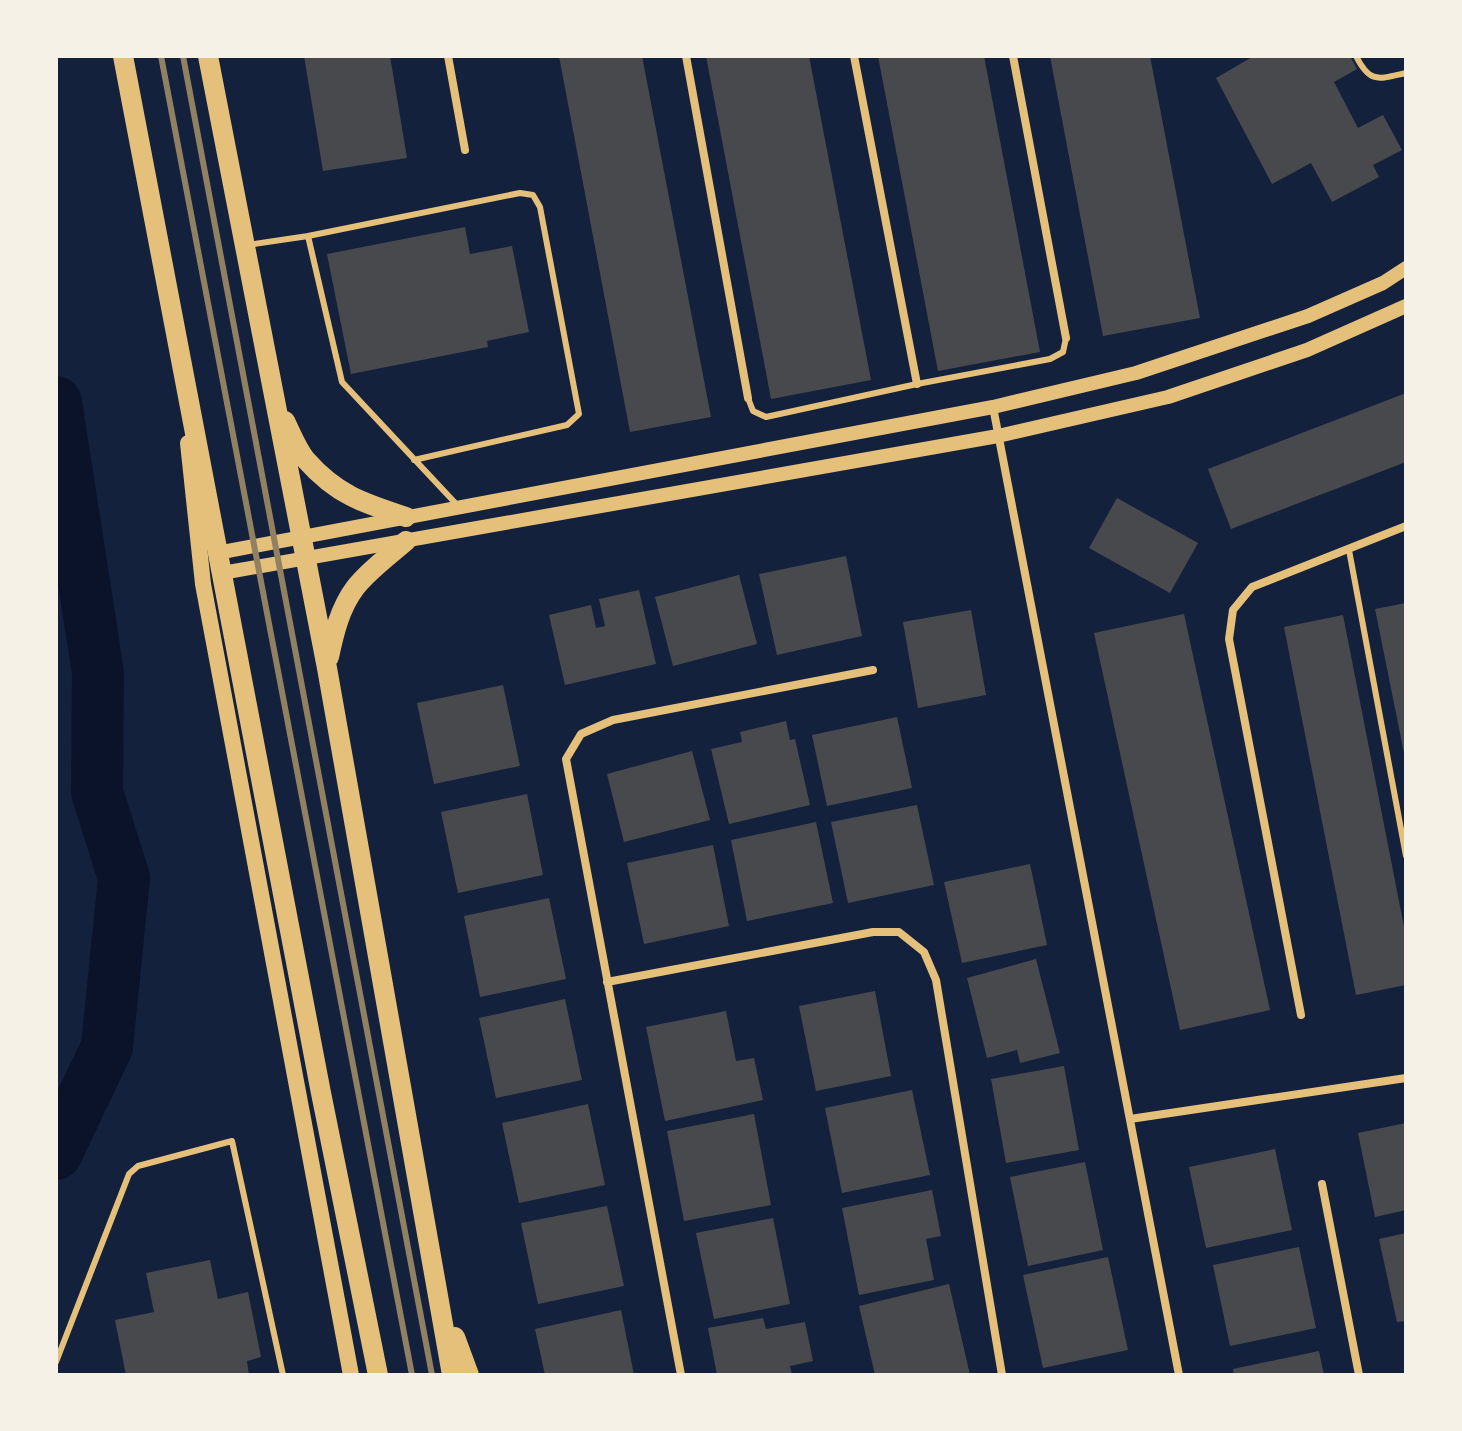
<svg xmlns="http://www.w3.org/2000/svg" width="1462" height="1431" viewBox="0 0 1462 1431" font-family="Commissioner,sans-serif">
<rect width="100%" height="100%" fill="#14213d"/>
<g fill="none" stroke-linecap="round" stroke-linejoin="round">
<path stroke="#0b132b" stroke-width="52" d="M 56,402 L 98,673 L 97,792 L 124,878 L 107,1047 L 56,1154"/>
</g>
<path fill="#48494c" d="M 304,56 L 390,56 L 407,158 L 323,171 Z
M 559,56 L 642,56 L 711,417 L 630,432 Z
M 706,56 L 809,56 L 871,380 L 771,399 Z
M 878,56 L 984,56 L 1040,352 L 938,371 Z
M 1050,56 L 1150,56 L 1200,318 L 1103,336 Z
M 1254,56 L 1350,56 L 1357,69 L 1334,82 L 1358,128 L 1383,115 L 1402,150 L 1373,165 L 1379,177 L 1332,202 L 1311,163 L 1272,184 L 1216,78 Z
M 465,227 L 470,254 L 512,246 L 529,332 L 487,341 L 488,347 L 351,374 L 327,254 Z
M 1406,393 L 1406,462 L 1231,529 L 1208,469 Z
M 1117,498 L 1198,543 L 1170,593 L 1089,548 Z
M 846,556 L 862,636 L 777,655 L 759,574 Z
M 739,575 L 757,644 L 673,666 L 655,597 Z
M 639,590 L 656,664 L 565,685 L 549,615 L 591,605 L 596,628 L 605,626 L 599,599 Z
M 1406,603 L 1406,758 L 1405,758 L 1375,609 Z
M 971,610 L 986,695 L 918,708 L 903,622 Z
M 1184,614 L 1270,1010 L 1180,1030 L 1094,633 Z
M 1343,615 L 1406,937 L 1406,985 L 1356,995 L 1284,627 Z
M 503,685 L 520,766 L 434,784 L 417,703 Z
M 897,717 L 912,788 L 827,806 L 812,735 Z
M 786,721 L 790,740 L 795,739 L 810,805 L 729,824 L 711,749 L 742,742 L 740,732 Z
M 692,751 L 710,820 L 624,842 L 607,774 Z
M 527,794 L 543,875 L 458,893 L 441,812 Z
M 917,805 L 934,885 L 848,903 L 831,822 Z
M 816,822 L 833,903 L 747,921 L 731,840 Z
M 713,845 L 729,926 L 644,944 L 627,863 Z
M 1030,864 L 1047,945 L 962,963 L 944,882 Z
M 549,898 L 566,979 L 480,997 L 464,916 Z
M 1036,959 L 1060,1053 L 1020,1063 L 1017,1050 L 987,1058 L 967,978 Z
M 875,991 L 891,1076 L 816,1091 L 799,1006 Z
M 565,999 L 582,1080 L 496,1098 L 479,1018 Z
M 726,1011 L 736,1061 L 754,1058 L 763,1100 L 665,1121 L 646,1027 Z
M 1064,1066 L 1079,1150 L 1006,1163 L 991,1079 Z
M 912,1090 L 930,1175 L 842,1193 L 825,1108 Z
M 588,1104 L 605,1185 L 519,1203 L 502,1123 Z
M 754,1114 L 771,1205 L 684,1221 L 667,1131 Z
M 1406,1123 L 1406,1210 L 1375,1217 L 1358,1133 Z
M 1275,1149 L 1292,1230 L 1206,1248 L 1189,1167 Z
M 1085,1162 L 1103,1250 L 1028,1266 L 1010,1177 Z
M 932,1190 L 941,1236 L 926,1239 L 934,1280 L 859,1295 L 842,1208 Z
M 607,1206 L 624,1286 L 538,1304 L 521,1223 Z
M 773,1218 L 790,1304 L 714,1319 L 696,1233 Z
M 1406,1233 L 1406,1321 L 1397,1322 L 1379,1239 Z
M 1299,1247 L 1316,1328 L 1230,1346 L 1213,1265 Z
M 1108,1257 L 1128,1350 L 1043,1368 L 1023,1275 Z
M 210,1260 L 218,1299 L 248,1292 L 261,1357 L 247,1361 L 249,1375 L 126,1375 L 115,1320 L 154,1312 L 146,1273 Z
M 949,1284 L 970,1375 L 875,1375 L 859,1306 Z
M 621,1310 L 634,1375 L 545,1375 L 535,1329 Z
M 763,1318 L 766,1329 L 805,1322 L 813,1361 L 790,1366 L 792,1375 L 717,1375 L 708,1328 Z
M 1319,1351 L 1324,1375 L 1234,1375 L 1233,1369 Z"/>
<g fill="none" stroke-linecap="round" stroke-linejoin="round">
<path stroke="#e5c07b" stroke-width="6" d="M 1356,56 C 1370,84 1378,79 1406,73
M 308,236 L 342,382 L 459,507
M 247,245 L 308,236 L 520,193 L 533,195 L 540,207 L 579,414 L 567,425 L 414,460
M 748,398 L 753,411 L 766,417 L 917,384 L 1050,359 L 1063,352 L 1066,338
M 1349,550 L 1406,856
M 56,1362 L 129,1174 L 138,1166 L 232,1141 L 283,1375"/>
<path stroke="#e5c07b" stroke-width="8" d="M 448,56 L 465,150
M 686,56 L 748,398
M 854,56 L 917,384
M 1013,56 L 1066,338
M 993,407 L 1179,1375
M 607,982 L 873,932 L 899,932 L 924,952 L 936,980 L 1002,1375
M 1301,1015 L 1229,639 L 1233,610 L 1252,587 L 1406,526
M 1130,1119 L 1406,1078
M 1322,1184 L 1359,1375
M 681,1375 L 566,759 L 581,734 L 613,720 L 873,670"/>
<path stroke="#e5c07b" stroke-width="14" d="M 217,553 L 993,407 L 1136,373 L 1308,316 L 1383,283 L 1406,268
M 222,573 L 998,436 L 1168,397 L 1307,350 L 1406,306"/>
<path stroke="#e5c07b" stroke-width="16" d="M 188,443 L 203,584 L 351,1375"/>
<path stroke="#e5c07b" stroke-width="20" d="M 123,56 L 321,1093 L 378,1375
M 208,56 L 327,668 L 452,1375
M 285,421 C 291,433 297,449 306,460 C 337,495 363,503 406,517
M 329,657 C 334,633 340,608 355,588 C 368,571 390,555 406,541
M 455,1337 L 469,1375"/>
<path stroke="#918062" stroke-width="6" d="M 161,56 L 412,1375
M 183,56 L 432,1375"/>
</g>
<rect width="1462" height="1431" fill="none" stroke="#f6f1e7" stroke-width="116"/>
</svg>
